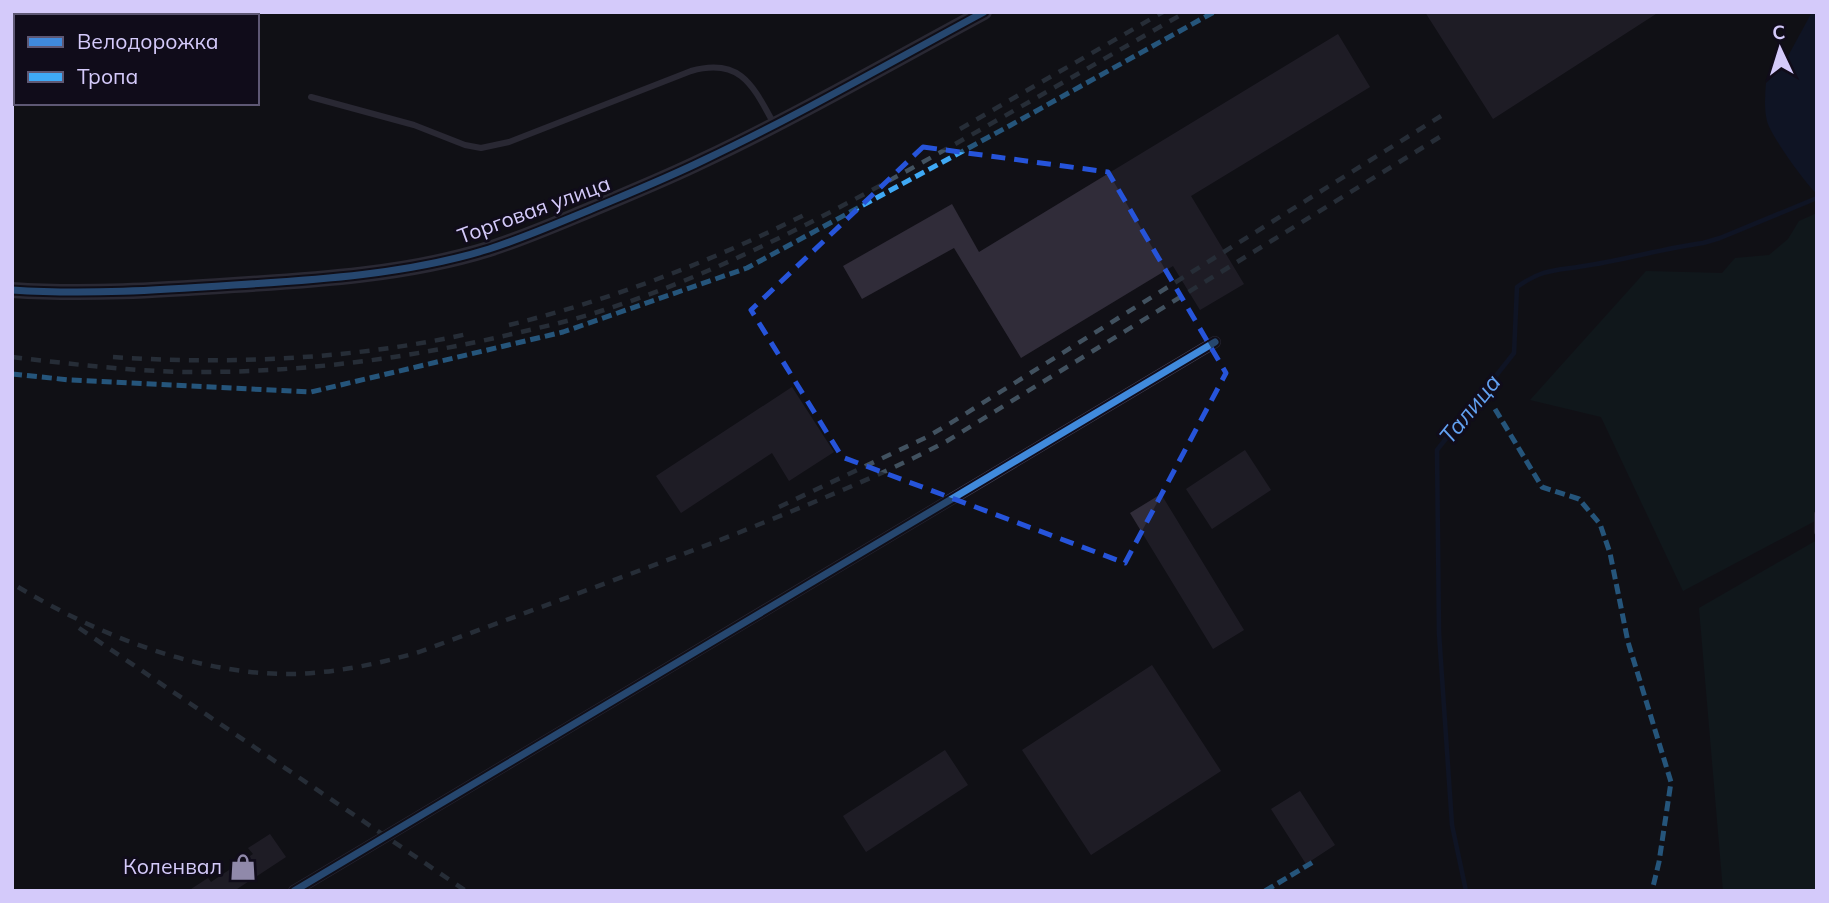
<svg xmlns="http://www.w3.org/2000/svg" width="1829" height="903" viewBox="0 0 1829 903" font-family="Mulish,sans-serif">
<rect width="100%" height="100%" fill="#111016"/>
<path fill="#102022" d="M 1817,213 L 1817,520 L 1683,591 L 1601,417 L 1530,400 L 1646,271 L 1722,273 L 1735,258 L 1769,255 L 1788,239 L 1799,221 Z
M 1817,540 L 1817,891 L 1723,891 L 1699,608 Z"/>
<path fill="#0e1935" d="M 1812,12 L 1817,12 L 1817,194 C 1805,183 1771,136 1767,121 C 1764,108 1765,96 1766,83 L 1781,69 Z"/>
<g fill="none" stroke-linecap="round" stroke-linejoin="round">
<path stroke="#0e1935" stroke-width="4.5" d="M 1466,891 L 1452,825 L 1439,633 L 1437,450 L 1514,353 L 1517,287 C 1545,267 1559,271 1590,265 C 1628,259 1665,248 1703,243 L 1720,238 L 1817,198"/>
</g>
<path fill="#302c39" d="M 1425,12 L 1659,12 L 1493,119 Z
M 1338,34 L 1370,87 L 1191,196 L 1244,284 L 1200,310 L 1173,266 L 1021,358 L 954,248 L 862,299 L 843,266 L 952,204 L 979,252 Z
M 792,387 L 834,452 L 789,481 L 772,453 L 681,513 L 656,476 Z
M 1245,450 L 1271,490 L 1212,529 L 1186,489 Z
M 1161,494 L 1244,630 L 1213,649 L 1130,513 Z
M 1152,665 L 1221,771 L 1091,855 L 1022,750 Z
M 945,750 L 968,785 L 866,852 L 843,816 Z
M 1300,791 L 1335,845 L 1306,864 L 1271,809 Z
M 270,834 L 286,857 L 234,891 L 188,891 L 208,878 L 211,882 L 253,854 L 248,848 Z"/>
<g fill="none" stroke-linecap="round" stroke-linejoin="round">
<path stroke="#474557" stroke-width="6" d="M 311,97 L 414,125 L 465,145 L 481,148 L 509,142 L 691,71 C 741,57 753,86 774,124
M 1817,514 L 1817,532"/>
<path stroke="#474557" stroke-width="12" d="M 294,891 L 1215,342"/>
<path stroke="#474557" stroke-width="16" d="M 12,290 C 86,295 160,290 234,285 C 317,280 409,274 489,249 C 524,238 558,223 592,209 C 630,193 667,178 704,160 C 799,115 891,62 984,12"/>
<path stroke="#41515f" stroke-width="4.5" stroke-dasharray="10 9" stroke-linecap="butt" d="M 960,129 L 1163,12
M 509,325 C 611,300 710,262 804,215
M 12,357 C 71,364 129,371 188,372 C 297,373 406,359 512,334 C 543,327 574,320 604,310 C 716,274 820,219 923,162 C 1011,113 1098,62 1186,12
M 113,357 C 231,365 356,359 472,333
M 779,507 L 927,437 L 949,424 L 1441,116
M 18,587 C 98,635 198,675 292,674 C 335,673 378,664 419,652 C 525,613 632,574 738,533 C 809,504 879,477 947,441 L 1443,135
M 79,628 L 466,891"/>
<path stroke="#3fa9f5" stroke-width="5" stroke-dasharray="10 5" stroke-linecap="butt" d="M 12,374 L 70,380 L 311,392 L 563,332 L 747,268 L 1011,125 L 1214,12
M 1495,409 L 1542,487 L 1579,499 L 1600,524 L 1610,553 L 1628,642 L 1671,782 L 1659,862 L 1652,891
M 1265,891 L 1313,862"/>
<defs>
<path id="cycleway" d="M 12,290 C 86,295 160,290 234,285 C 317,280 409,274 489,249 C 524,238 558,223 592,209 C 630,193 667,178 704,160 C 799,115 891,62 984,12
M 294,891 L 1215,342"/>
</defs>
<use href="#cycleway" stroke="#100c1a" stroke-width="11"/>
<use href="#cycleway" stroke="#408adc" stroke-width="7"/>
</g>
<path d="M0 0H1829V903H0ZM 923,147 L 1108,172 L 1226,373 L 1125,563 L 842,457 L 751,310 Z" fill="#111016" fill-opacity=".55" fill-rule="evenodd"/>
<path fill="none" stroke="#2654da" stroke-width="5" stroke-dasharray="14 9" stroke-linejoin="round" d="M 923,147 L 1108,172 L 1226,373 L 1125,563 L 842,457 L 751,310 Z"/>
<defs>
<symbol id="shop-bare" viewBox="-9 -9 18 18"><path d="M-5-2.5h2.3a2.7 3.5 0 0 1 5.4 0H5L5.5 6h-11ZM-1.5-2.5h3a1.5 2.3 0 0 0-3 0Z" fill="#9089aa" stroke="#100c1a" stroke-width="2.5" paint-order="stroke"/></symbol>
</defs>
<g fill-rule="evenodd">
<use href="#shop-bare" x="224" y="848" width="38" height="38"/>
</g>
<g text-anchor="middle" stroke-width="6" stroke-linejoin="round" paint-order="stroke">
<g font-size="21" fill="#d4cafa" stroke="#100c1a">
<text transform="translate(534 210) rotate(-20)" y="7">Торговая улица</text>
</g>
<g font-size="21" fill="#d4cafa" stroke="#100c1a" text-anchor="end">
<text x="222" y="874">Коленвал</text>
</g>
<g font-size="23" font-style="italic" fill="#62a1f1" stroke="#100c1a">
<text transform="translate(1470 409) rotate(-51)" y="8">Талица</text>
</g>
</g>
<rect width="1829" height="903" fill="none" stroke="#d4cafa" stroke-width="28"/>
<rect x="14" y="14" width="245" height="91" fill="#100c1a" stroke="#5e5874" stroke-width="2"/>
<rect x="28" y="37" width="35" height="10" fill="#408adc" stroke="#5e5874" stroke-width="2"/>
<text x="77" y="49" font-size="21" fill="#d4cafa">Велодорожка</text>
<rect x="28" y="72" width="35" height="10" fill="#3fa9f5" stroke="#5e5874" stroke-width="2"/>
<text x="77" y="84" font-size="21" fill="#d4cafa">Тропа</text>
<g transform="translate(1780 49) rotate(356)" stroke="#100c1a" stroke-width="5" paint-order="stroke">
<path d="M0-5L12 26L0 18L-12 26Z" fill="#d4cafa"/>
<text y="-10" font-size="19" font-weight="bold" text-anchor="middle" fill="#d4cafa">С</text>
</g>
</svg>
